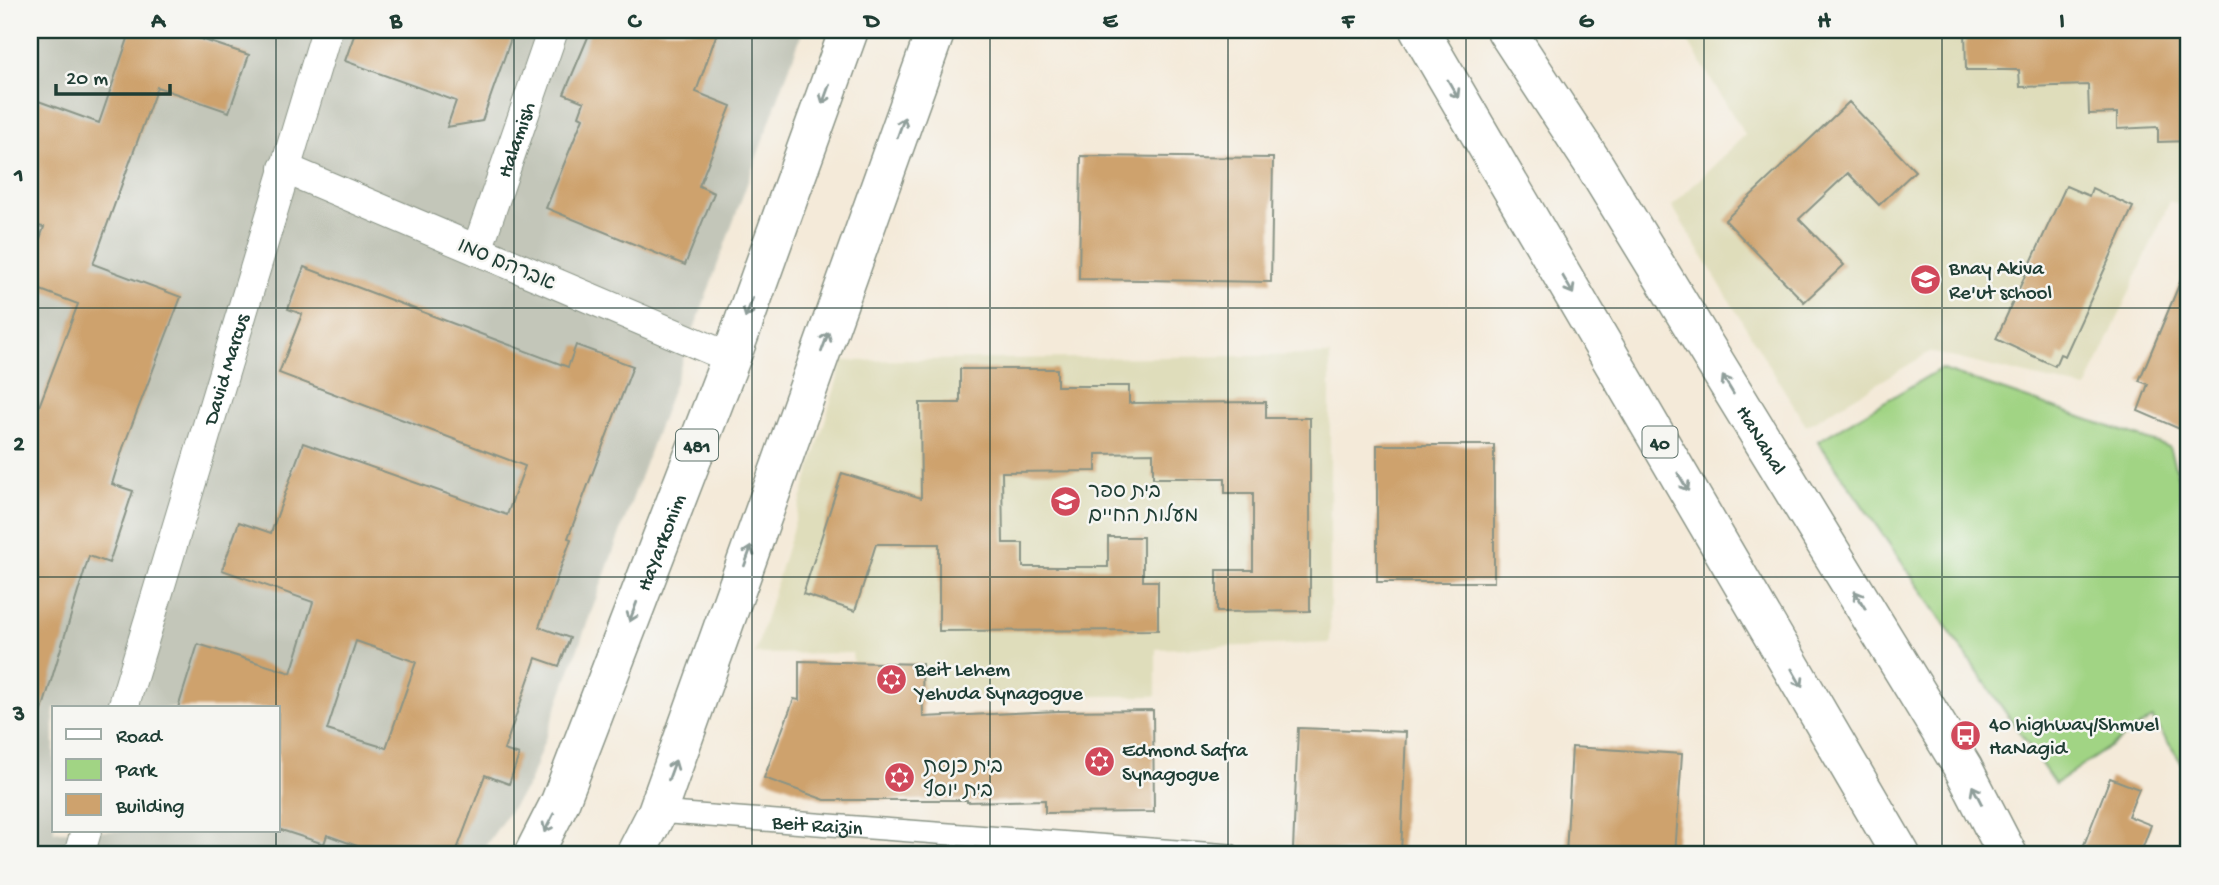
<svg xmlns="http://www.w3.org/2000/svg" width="2219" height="885" viewBox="0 0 2219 885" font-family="'Gochi Hand','Playpen Sans Hebrew',sans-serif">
<rect width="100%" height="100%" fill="#f6f6f2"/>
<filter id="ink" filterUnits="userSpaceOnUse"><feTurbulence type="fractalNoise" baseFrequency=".0143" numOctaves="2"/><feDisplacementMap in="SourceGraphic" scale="14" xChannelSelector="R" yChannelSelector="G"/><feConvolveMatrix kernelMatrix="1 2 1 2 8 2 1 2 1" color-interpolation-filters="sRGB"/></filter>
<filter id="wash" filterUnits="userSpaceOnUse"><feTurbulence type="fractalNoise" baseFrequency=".00686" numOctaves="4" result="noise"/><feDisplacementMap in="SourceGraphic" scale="28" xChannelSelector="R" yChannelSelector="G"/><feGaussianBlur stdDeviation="1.57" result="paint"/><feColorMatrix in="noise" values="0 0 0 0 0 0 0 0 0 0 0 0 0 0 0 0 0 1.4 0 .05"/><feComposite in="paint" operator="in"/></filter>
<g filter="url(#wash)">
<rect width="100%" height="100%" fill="#f4ead9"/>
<path fill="#dfddbb" d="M 1681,30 L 2189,30 L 2189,207 L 2170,201 L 2086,389 L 1930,352 L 1806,426 L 1672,206 L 1745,135 Z
M 1330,355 L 1330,643 L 1156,649 L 1156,696 L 951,696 L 859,703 L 852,653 L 755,654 L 843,361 Z"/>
<path fill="#c3c6b9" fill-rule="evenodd" d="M 30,30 L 803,30 L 529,783 L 479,855 L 30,855 ZM 54,708 L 278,708 L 278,831 L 54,831 Z"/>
<path fill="#a1d484" stroke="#60885c" stroke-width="2" d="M 1940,369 L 2169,447 L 2189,514 L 2189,774 L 2152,718 L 2055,784 L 1818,441 Z"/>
<g id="blocks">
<path fill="#cea26d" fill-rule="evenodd" d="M 131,30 L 174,30 L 249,55 L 229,112 L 157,87 L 93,264 L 181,297 L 123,448 L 112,484 L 133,491 L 109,563 L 89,556 L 37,727 L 30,726 L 30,430 L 78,304 L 30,286 L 30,267 L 44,227 L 30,225 L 30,98 L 99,123 Z
M 356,30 L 514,30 L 482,121 L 447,127 L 456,101 L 345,61 Z
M 591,30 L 718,30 L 696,92 L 731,106 L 699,186 L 714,193 L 685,265 L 546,208 L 583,118 L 579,116 L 584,102 L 564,94 Z
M 1965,30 L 2189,30 L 2189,141 L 2158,142 L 2158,127 L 2117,129 L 2117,113 L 2089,114 L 2088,85 L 2020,87 L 2019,70 L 1966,70 Z
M 1849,102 L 1915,171 L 1879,205 L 1848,173 L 1799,219 L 1844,265 L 1804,302 L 1725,220 Z
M 1081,156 L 1273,158 L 1271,282 L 1079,279 Z
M 2066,186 L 2089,196 L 2092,188 L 2133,207 L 2065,356 L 2060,354 L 2055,366 L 1996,339 Z
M 2189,261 L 2189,413 L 2182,430 L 2138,411 L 2148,384 L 2139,381 Z
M 304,267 L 568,367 L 576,345 L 633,366 L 568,538 L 571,539 L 539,627 L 570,638 L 559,666 L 536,658 L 504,750 L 519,755 L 509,784 L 485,775 L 455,855 L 382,855 L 327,835 L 324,844 L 278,829 L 278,708 L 178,708 L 198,644 L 291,673 L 313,602 L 222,570 L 239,522 L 271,533 L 303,443 L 507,515 L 525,466 L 279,373 L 302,314 L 288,309 ZM 356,641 L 416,662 L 386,748 L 327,730 Z
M 960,369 L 1057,369 L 1057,386 L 1129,386 L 1129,403 L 1266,402 L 1266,418 L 1310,418 L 1310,611 L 1217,612 L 1217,570 L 1253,570 L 1253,493 L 1225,493 L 1225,478 L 1153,478 L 1153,453 L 1096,454 L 1096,471 L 1002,472 L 1003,543 L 1023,543 L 1023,567 L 1108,567 L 1108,537 L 1143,537 L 1143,581 L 1158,581 L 1158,630 L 939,631 L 939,544 L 876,544 L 855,611 L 803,594 L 842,473 L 921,498 L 920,403 L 960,403 Z
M 1377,445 L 1494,445 L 1494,582 L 1377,582 Z
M 799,661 L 922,664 L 923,717 L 1058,711 L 1153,710 L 1154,812 L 1045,813 L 1045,800 L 967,802 L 967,800 L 825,800 L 764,778 L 794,699 L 799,700 Z
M 1298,728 L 1406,732 L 1401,854 L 1293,850 Z
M 1572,747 L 1682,754 L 1675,855 L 1566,855 Z
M 2110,778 L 2139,789 L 2128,816 L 2151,825 L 2140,855 L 2080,855 Z"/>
</g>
</g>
<g filter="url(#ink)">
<use href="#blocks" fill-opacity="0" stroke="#8a9486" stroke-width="2"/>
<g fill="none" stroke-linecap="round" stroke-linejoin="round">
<defs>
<g id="pedestrian">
<path id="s1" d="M 657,812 L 1230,855"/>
</g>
<g id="minor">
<path d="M 284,168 L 731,358"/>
<path id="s2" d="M 477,250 L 553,30"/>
<path id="s3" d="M 123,708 L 327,30"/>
<path d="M 79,855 L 86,831"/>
</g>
<g id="primary">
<path id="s4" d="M 533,855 L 560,802 L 731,358 L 849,30"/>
<path d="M 635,855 L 657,812 L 936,30"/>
</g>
<g id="trunk">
<path d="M 1419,30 L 1901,855"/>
<path id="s5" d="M 1506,30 L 1595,166 L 1963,768 L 2008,855"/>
</g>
</defs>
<use href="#pedestrian" stroke="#8a9486" stroke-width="24"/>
<use href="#minor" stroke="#8a9486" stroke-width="32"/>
<use href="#primary" stroke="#8a9486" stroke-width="41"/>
<use href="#trunk" stroke="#8a9486" stroke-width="41"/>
<use href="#pedestrian" stroke="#fff" stroke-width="21"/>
<use href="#minor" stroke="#fff" stroke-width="30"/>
<use href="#primary" stroke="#fff" stroke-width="38"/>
<use href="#trunk" stroke="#fff" stroke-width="38"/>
</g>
<defs><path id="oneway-shaft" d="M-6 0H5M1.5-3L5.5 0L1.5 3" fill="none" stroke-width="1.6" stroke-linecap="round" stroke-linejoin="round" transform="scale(1.75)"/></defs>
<g stroke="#8f9e9a">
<use href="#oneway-shaft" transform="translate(1453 89) rotate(60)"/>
<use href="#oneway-shaft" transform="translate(826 94) rotate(110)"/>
<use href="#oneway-shaft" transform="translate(901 127) rotate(-70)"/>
<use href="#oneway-shaft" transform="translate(1568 285) rotate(60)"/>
<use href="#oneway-shaft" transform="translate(749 308) rotate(110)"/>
<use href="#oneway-shaft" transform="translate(825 342) rotate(-70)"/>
<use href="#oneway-shaft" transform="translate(1728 385) rotate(-121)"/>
<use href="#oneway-shaft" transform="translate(1683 482) rotate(60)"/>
<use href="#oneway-shaft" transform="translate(748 556) rotate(-70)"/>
<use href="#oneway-shaft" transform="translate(1860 600) rotate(-121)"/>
<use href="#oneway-shaft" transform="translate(633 612) rotate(111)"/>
<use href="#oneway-shaft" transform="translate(1797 678) rotate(60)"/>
<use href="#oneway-shaft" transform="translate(672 770) rotate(-70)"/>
<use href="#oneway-shaft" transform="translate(1977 795) rotate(-117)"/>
<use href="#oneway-shaft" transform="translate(549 823) rotate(117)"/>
</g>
</g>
<path fill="none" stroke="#1f3d34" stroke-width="2" stroke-opacity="0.55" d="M 276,30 L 276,708M 514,30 L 514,855M 752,30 L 752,855M 990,30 L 990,855M 1228,30 L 1228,855M 1466,30 L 1466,855M 1704,30 L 1704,855M 1942,30 L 1942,855M 30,308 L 2189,308M 30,577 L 2189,577M 276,831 L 276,855"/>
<defs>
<symbol id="school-disc" viewBox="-11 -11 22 22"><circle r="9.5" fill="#d1495b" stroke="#f6f6f2"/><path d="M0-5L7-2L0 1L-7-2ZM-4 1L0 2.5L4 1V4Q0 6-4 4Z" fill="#fff"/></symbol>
<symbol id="synagogue-disc" viewBox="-11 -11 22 22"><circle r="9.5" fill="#d1495b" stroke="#f6f6f2"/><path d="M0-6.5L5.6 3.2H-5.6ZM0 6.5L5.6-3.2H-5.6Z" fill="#fff"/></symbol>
<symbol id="bus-disc" viewBox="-11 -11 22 22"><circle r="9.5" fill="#d1495b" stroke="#f6f6f2"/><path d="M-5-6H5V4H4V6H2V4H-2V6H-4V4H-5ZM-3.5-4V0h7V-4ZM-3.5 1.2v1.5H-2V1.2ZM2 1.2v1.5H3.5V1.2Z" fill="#fff"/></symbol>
</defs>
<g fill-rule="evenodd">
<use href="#school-disc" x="1908" y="262" width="35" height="35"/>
<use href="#school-disc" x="1048" y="484" width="35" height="35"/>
<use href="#synagogue-disc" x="874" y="662" width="35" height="35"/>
<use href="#bus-disc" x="1948" y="718" width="35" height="35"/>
<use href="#synagogue-disc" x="1082" y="744" width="35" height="35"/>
<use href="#synagogue-disc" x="882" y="760" width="35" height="35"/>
</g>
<g text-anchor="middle" stroke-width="5" stroke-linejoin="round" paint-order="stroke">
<g fill="#f6f6f2" stroke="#60746d" stroke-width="2">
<rect x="1642.5" y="426.5" width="35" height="31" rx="5"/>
<rect x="676" y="429.5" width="42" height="31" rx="5"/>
</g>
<g font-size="19" font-weight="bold" fill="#1f3d34">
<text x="1660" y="449">40</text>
<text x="697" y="452">481</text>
</g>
<g font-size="21" fill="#1f3d34" stroke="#f6f6f2">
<text dy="7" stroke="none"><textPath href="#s2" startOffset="117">Halamish</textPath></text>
<text transform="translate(507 263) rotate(23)" y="7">אברהם סמו</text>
<text dy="7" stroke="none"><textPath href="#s3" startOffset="354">David Marcus</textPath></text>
<text dy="7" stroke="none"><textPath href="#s5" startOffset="483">HaNahal</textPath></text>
<text dy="7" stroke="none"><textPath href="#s4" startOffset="338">HaYarkonim</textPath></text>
<text dy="7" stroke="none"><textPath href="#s1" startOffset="161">Beit Raizin</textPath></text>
</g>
<g font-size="21" fill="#1f3d34" stroke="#f6f6f2" text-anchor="start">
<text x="1949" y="274">Bnay Akiva<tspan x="1949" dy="24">Re'ut school</tspan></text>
<text x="1088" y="497">בית ספר<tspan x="1088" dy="24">מעלות החיים</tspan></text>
<text x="915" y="675">Beit Lehem<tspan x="915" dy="24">Yehuda Synagogue</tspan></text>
<text x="1989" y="730">40 highway/Shmuel<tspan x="1989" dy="24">HaNagid</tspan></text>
<text x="1122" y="756">Edmond Safra<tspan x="1122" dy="24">Synagogue</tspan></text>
<text x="923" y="772">בית כנסת<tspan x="923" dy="24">בית יוסף</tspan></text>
</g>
</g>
<rect width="2219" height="885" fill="none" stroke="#f6f6f2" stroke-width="77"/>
<rect x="52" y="706" width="228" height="126" fill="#f6f6f2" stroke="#a0aca6" stroke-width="2"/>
<rect x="66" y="729" width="35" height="10" fill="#ffffff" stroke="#a0aca6" stroke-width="2"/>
<text x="116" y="742" font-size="21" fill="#1f3d34">Road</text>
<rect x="66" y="759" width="35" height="21" fill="#a1d484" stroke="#a0aca6" stroke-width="2"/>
<text x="116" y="776" font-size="21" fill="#1f3d34">Park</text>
<rect x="66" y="794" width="35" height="21" fill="#cea26d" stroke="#a0aca6" stroke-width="2"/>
<text x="116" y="812" font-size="21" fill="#1f3d34">Building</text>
<path d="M56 84v10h114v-10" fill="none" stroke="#1f3d34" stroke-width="3.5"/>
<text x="66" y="84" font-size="21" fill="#1f3d34" stroke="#f6f6f2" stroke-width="5" paint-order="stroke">20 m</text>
<rect x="38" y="38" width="2142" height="808" fill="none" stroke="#1f3d34" stroke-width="2.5"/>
<g font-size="23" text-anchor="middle" font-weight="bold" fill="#1f3d34">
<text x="158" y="27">A</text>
<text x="396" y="27">B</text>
<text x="634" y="27">C</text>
<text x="872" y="27">D</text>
<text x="1110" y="27">E</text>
<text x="1348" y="27">F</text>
<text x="1586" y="27">G</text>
<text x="1824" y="27">H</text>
<text x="2062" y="27">I</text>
<text x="19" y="181">1</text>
<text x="19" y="450">2</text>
<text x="19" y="720">3</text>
</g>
</svg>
